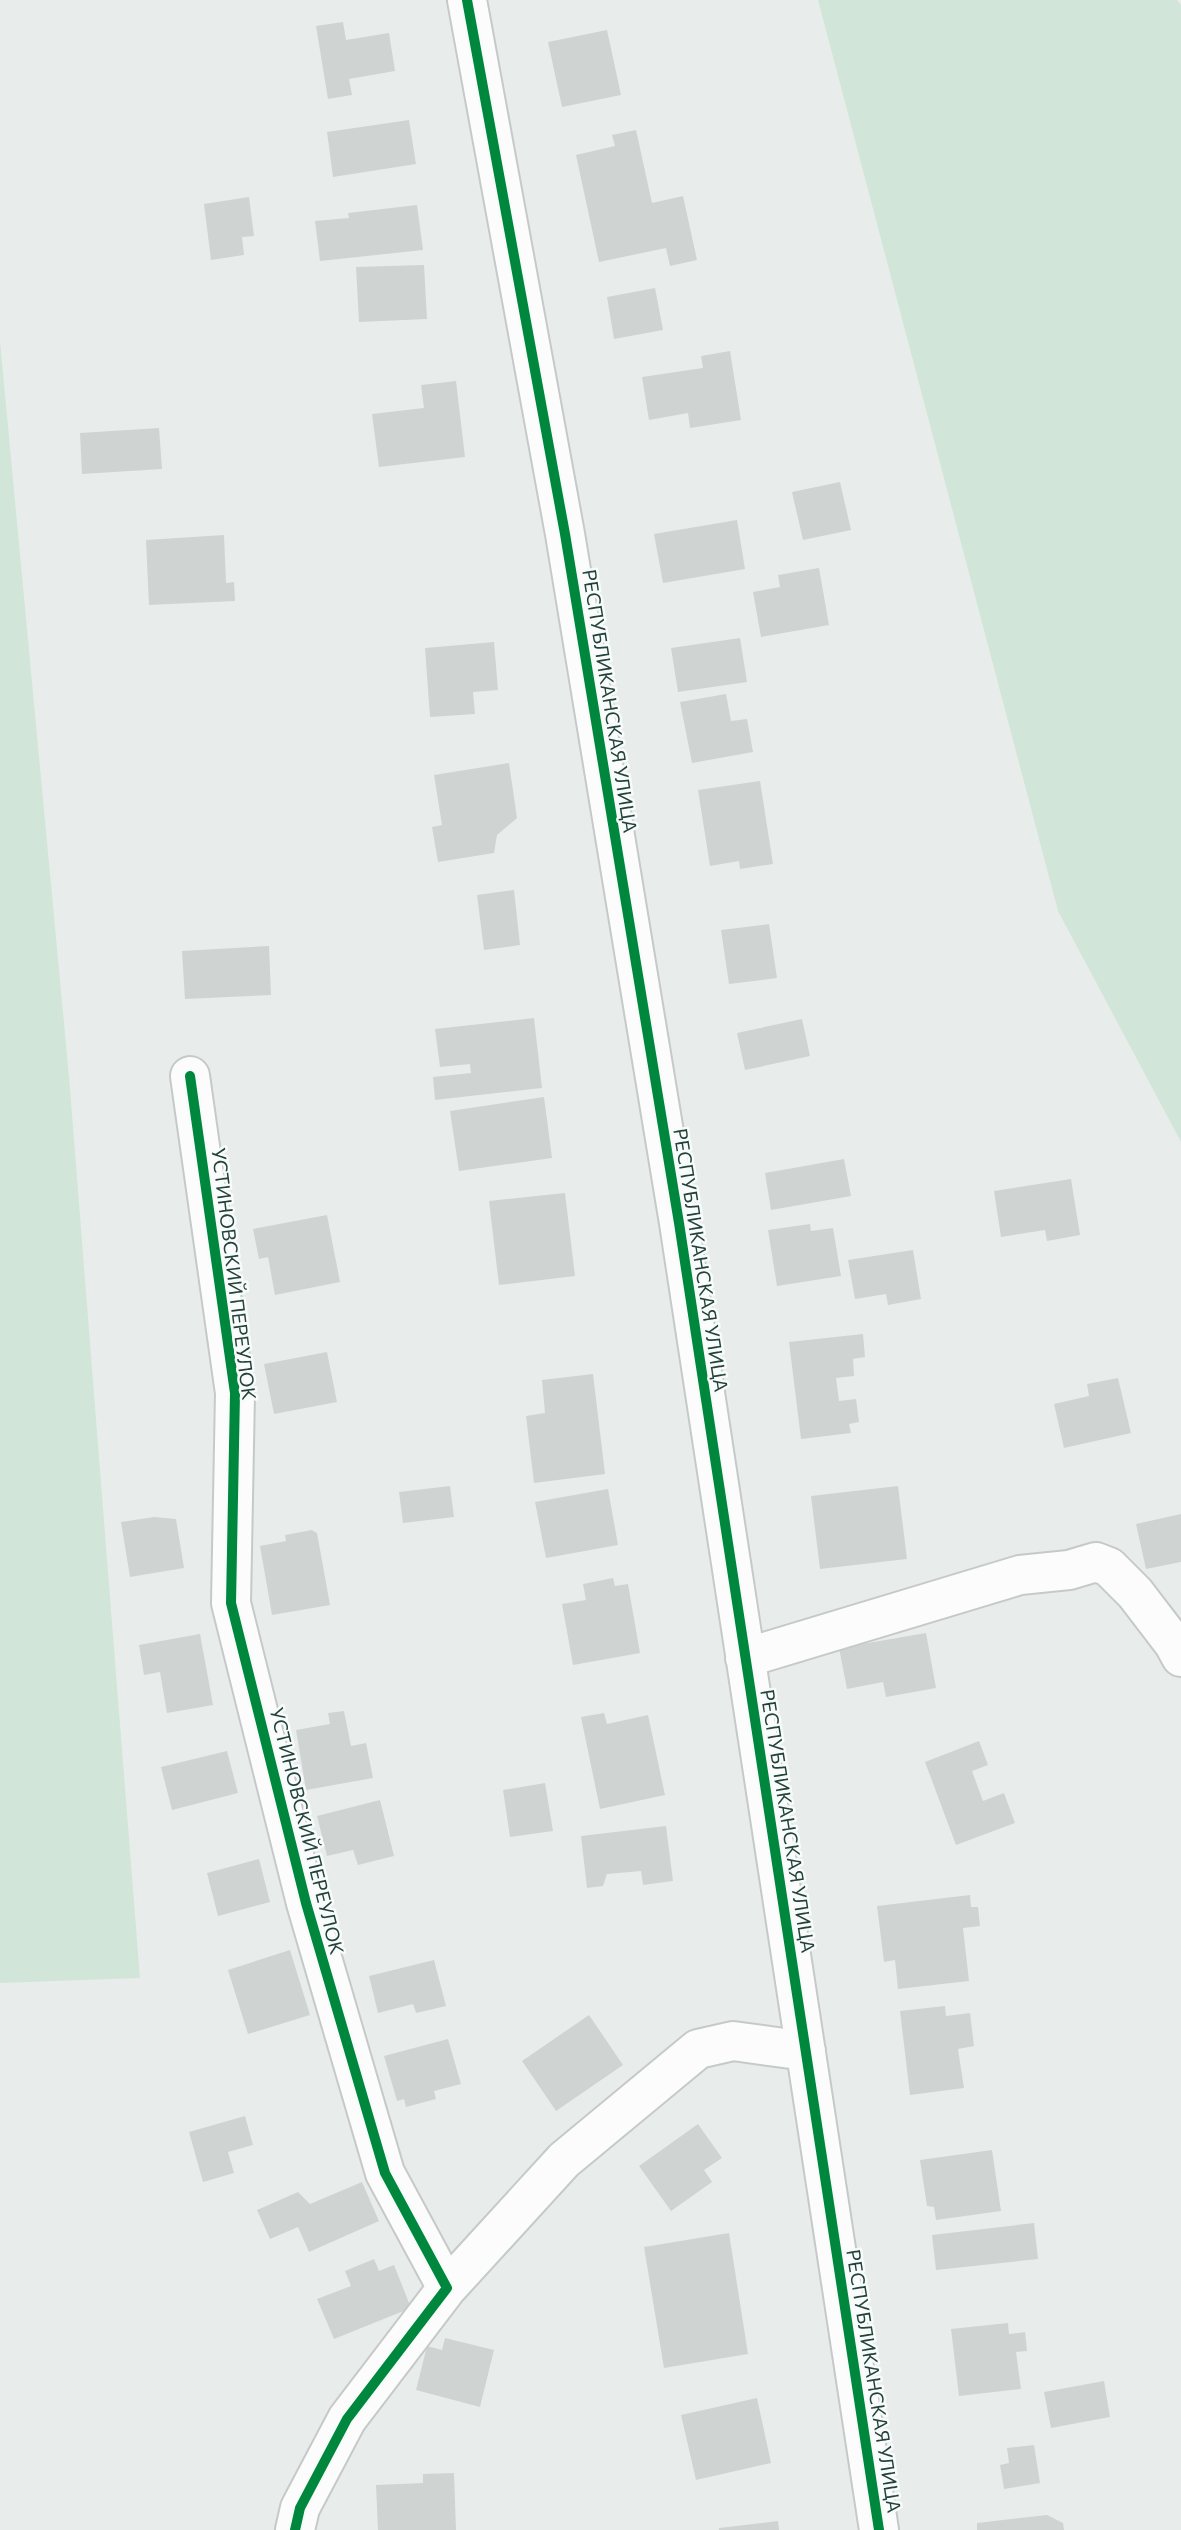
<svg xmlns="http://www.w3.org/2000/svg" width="1181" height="2530" viewBox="0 0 1181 2530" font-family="Commissioner,sans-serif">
<rect width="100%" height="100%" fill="#e8edeb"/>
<path fill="#d1e6d8" d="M 818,0 L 1177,0 L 1181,5 L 1181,1142 L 1058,911 Z
M 0,341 L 69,1076 L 140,1978 L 0,1983 Z"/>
<path fill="#cfd4d2" d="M 343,22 L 346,40 L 389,33 L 395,71 L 349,79 L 352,95 L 328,99 L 316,26 Z
M 607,30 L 621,95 L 562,107 L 548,42 Z
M 409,120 L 416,164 L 333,177 L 327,132 Z
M 636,130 L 652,203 L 683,196 L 697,260 L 670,266 L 666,248 L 599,262 L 576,155 L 615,146 L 612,135 Z
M 249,197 L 254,236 L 242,237 L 244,255 L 211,260 L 204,204 Z
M 417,205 L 423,250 L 320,261 L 315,221 L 349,218 L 348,213 Z
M 424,265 L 427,319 L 359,322 L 356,267 Z
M 655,288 L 663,330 L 614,339 L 607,297 Z
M 730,351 L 741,420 L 690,428 L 688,413 L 649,420 L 642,377 L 703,368 L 701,356 Z
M 456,381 L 465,457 L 379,467 L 372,414 L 424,408 L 421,385 Z
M 159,428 L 162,469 L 82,474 L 80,433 Z
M 840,482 L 851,530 L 803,540 L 792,492 Z
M 737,520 L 745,569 L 663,583 L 654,534 Z
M 224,535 L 226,583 L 234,582 L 235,601 L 149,605 L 146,540 Z
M 819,568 L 829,625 L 761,637 L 753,592 L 780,587 L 778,575 Z
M 740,638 L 747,682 L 678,692 L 671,648 Z
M 494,642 L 498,690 L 473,692 L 475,714 L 430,717 L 425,648 Z
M 726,694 L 731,721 L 747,719 L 753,752 L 692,763 L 680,702 Z
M 509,763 L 517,818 L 497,835 L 494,853 L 438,862 L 432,827 L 442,825 L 434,775 Z
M 760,781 L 773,864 L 740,869 L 739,861 L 710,866 L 698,790 Z
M 514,890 L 520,945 L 484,950 L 477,895 Z
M 769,924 L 777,978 L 729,984 L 721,930 Z
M 269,946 L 271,995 L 185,999 L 182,951 Z
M 534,1018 L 542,1088 L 435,1100 L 433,1077 L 471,1073 L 470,1064 L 440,1067 L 435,1029 Z
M 802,1019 L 810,1056 L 745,1070 L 737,1033 Z
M 544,1097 L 552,1158 L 459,1171 L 450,1111 Z
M 844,1159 L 851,1196 L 771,1210 L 765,1173 Z
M 1071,1179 L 1080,1235 L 1047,1241 L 1045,1230 L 1001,1237 L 994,1191 Z
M 565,1193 L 575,1276 L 499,1285 L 489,1201 Z
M 327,1215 L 340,1282 L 275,1295 L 268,1257 L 259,1259 L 253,1229 Z
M 810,1224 L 811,1231 L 833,1228 L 841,1276 L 777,1286 L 768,1230 Z
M 913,1250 L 921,1299 L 888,1305 L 886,1294 L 855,1299 L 848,1260 Z
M 863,1334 L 865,1357 L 853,1359 L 854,1376 L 836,1378 L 839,1401 L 856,1399 L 859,1422 L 849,1424 L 851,1433 L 801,1439 L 789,1342 Z
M 327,1352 L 337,1402 L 274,1414 L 264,1364 Z
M 593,1374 L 605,1474 L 534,1483 L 526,1416 L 545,1413 L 542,1380 Z
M 1118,1378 L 1131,1433 L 1064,1448 L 1054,1404 L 1089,1396 L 1087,1384 Z
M 450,1486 L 454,1517 L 403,1523 L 399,1492 Z
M 898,1486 L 907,1559 L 820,1569 L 811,1496 Z
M 608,1489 L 618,1545 L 546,1558 L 535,1502 Z
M 1181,1514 L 1181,1562 L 1146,1569 L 1136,1524 Z
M 154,1517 L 176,1519 L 184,1568 L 130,1577 L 121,1522 Z
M 312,1530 L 317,1533 L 330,1605 L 272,1615 L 260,1546 L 286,1541 L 285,1535 Z
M 613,1578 L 615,1586 L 628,1584 L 640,1653 L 573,1665 L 562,1604 L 586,1600 L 583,1584 Z
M 926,1633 L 936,1688 L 886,1697 L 883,1682 L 847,1689 L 839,1648 Z
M 200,1634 L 213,1705 L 167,1713 L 160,1672 L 144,1675 L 139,1645 Z
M 344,1711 L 351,1746 L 366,1743 L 373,1778 L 306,1790 L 296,1730 L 330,1724 L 328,1713 Z
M 604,1713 L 607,1724 L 648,1715 L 665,1795 L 600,1809 L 581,1717 Z
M 979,1741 L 988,1765 L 972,1771 L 983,1801 L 1004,1793 L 1015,1823 L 956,1845 L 925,1762 Z
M 227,1751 L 238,1793 L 172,1810 L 161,1767 Z
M 545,1783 L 553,1831 L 510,1837 L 503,1790 Z
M 380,1800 L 394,1856 L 358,1865 L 353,1850 L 327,1856 L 317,1816 Z
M 666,1826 L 673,1881 L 643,1885 L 641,1871 L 607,1874 L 603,1886 L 587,1888 L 581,1836 Z
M 259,1859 L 270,1902 L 218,1916 L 207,1873 Z
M 970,1895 L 971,1907 L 978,1907 L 980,1926 L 963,1928 L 969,1981 L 898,1989 L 895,1960 L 884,1962 L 877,1906 Z
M 290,1950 L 310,2015 L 248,2034 L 228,1970 Z
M 434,1960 L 446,2006 L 416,2013 L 413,2004 L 378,2013 L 369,1976 Z
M 945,2006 L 946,2016 L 970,2013 L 974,2046 L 958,2049 L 964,2088 L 910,2095 L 900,2011 Z
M 589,2015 L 623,2065 L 556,2111 L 522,2061 Z
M 448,2039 L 461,2084 L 434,2091 L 436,2099 L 406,2107 L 404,2099 L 397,2101 L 384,2056 Z
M 245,2116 L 253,2145 L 228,2152 L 234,2173 L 203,2182 L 189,2132 Z
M 698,2124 L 722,2158 L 704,2170 L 712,2182 L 671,2211 L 639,2166 Z
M 992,2150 L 1001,2211 L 936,2220 L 934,2207 L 927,2206 L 920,2160 Z
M 362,2182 L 379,2221 L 309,2252 L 298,2227 L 270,2239 L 257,2210 L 298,2192 L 310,2204 Z
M 1034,2223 L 1038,2259 L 936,2270 L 932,2235 Z
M 729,2233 L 748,2354 L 664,2368 L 644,2247 Z
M 374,2259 L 379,2271 L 394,2265 L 411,2308 L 334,2339 L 317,2299 L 351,2286 L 345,2271 Z
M 1008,2323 L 1009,2334 L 1025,2332 L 1027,2351 L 1016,2352 L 1021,2389 L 959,2396 L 951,2329 Z
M 445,2338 L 494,2350 L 480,2407 L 416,2390 L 427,2346 L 442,2350 Z
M 1104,2381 L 1110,2417 L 1051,2428 L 1044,2392 Z
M 757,2398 L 771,2463 L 696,2480 L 681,2415 Z
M 1034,2445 L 1040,2483 L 1004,2489 L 1000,2465 L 1009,2463 L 1007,2448 Z
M 454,2473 L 456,2530 L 378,2530 L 376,2485 L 423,2483 L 423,2474 Z
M 1047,2515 L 1063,2523 L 1064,2530 L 977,2530 L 977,2523 Z
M 778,2521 L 779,2530 L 719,2530 L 719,2528 Z"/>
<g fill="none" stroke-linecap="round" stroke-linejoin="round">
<defs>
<path id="minor" d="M 467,0 L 565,534 L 679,1223 L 879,2530
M 190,1076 L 235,1393 L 231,1603 L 306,1903 L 385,2173 L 447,2288
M 745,1658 L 1020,1575 L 1069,1570 L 1096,1562 L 1109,1567 L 1135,1593 L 1174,1644 L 1181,1657
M 295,2530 L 300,2508 L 347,2419 L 447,2288 L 564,2160 L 698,2049 L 733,2041 L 806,2051"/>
</defs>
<use href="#minor" stroke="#c5cac8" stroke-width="42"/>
<use href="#minor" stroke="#fcfcfc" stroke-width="38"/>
<defs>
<path id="cycleway" d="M 467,0 L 565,534 L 679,1223 L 879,2530
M 190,1076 L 235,1393 L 231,1603 L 306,1903 L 385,2173 L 447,2288 L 347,2419 L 300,2508 L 295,2530"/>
</defs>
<use href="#cycleway" stroke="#f7fbf9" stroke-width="15"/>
<use href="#cycleway" stroke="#00873e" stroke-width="10"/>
</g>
<g text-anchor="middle" stroke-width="5" stroke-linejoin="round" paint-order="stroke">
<g font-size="19" fill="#24423b" stroke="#f7fbf9">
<text transform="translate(610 701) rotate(81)" y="7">РЕСПУБЛИКАНСКАЯ УЛИЦА</text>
<text transform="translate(701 1260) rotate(81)" y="7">РЕСПУБЛИКАНСКАЯ УЛИЦА</text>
<text transform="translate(234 1274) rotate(83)" y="7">УСТИНОВСКИЙ ПЕРЕУЛОК</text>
<text transform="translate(788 1821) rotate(81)" y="7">РЕСПУБЛИКАНСКАЯ УЛИЦА</text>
<text transform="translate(307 1831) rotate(76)" y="7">УСТИНОВСКИЙ ПЕРЕУЛОК</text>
<text transform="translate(874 2381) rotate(81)" y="7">РЕСПУБЛИКАНСКАЯ УЛИЦА</text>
</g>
</g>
</svg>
